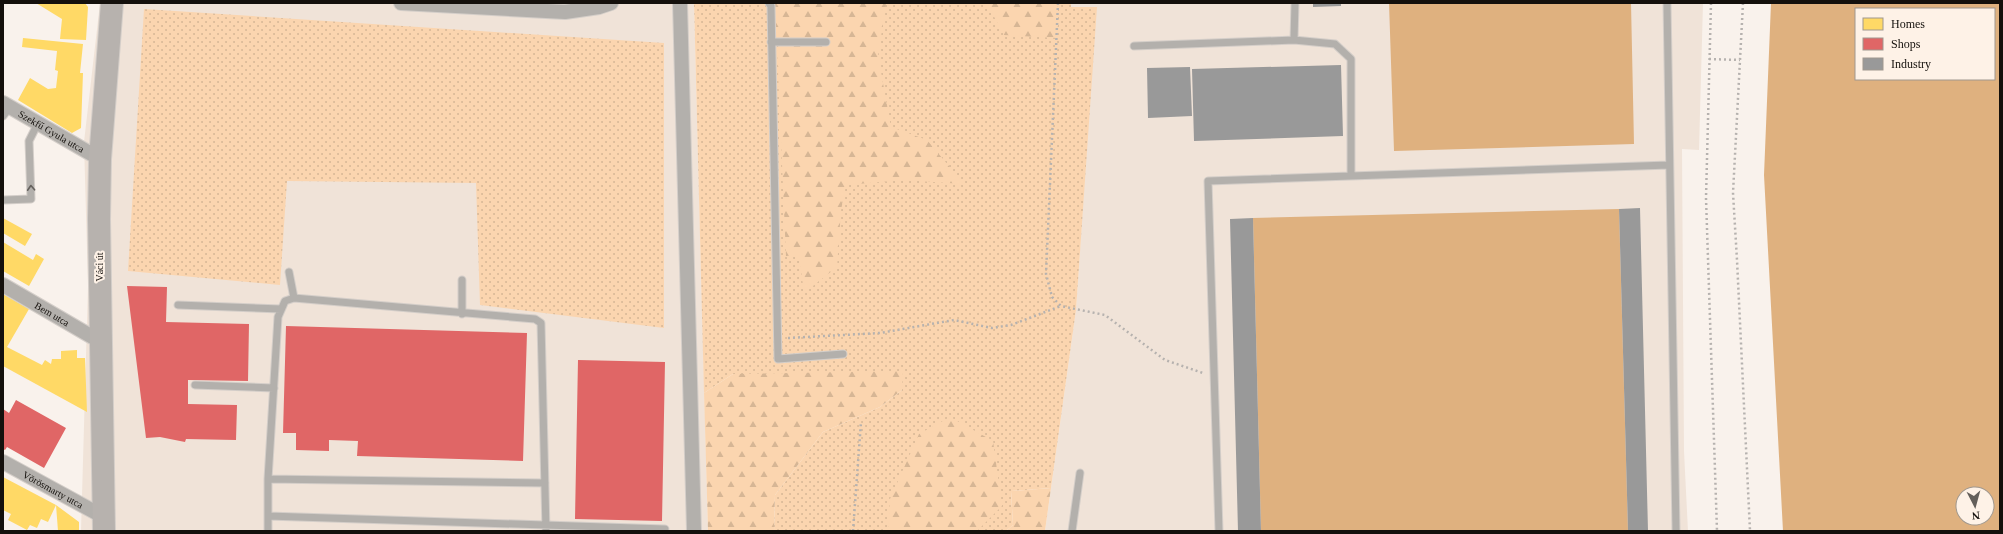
<svg xmlns="http://www.w3.org/2000/svg" width="2003" height="534" viewBox="0 0 2003 534" font-family="'Times New Roman',serif">
<defs>
<pattern id="grass-dots" width="8" height="8" patternUnits="userSpaceOnUse"><rect width="8" height="8" fill="#fbd5af"/><path d="M2 2h.1M6 6h.1" fill="none" stroke="#d6b695" stroke-width="1.8" stroke-linecap="round"/></pattern>
<pattern id="forest-firs" width="22" height="20" patternUnits="userSpaceOnUse"><rect width="22" height="20" fill="#fbd5af"/><path d="M5 1l3.5 6h-7zM16 11l3.5 6h-7z" fill="#d6b695"/></pattern>
</defs>
<rect width="100%" height="100%" fill="#f9f2ec"/>
<path fill="#f0e3d8" d="M 100,3 L 694,3 L 708,531 L 81,531 L 88,286 L 84,142 Z
M 1071,3 L 1703,3 L 1699,150 L 1682,149 L 1684,451 L 1688,531 L 1045,531 L 1076,310 L 1096,7 L 1071,7 Z"/>
<path fill="url(#grass-dots)" d="M 694,3 L 1071,3 L 1071,7 L 1097,7 L 1076,310 L 1051,488 L 1011,491 L 1013,525 L 1006,531 L 774,531 L 775,495 L 823,432 L 880,407 L 902,390 L 733,374 L 704,393 Z
M 144,9 L 664,43 L 664,328 L 480,305 L 476,183 L 287,181 L 280,285 L 128,271 Z"/>
<path fill="url(#forest-firs)" d="M 775,3 L 886,3 L 878,56 L 891,127 L 927,140 L 964,184 L 903,180 L 846,185 L 841,210 L 837,267 L 804,293 L 799,255 L 786,256 Z
M 980,3 L 1058,3 L 1058,38 L 1004,35 L 991,11 Z
M 903,371 L 902,390 L 880,407 L 823,432 L 775,495 L 774,531 L 708,531 L 704,393 L 733,374 Z
M 950,417 L 993,441 L 1002,506 L 977,531 L 888,531 L 890,499 L 919,434 Z
M 1051,488 L 1045,531 L 1006,531 L 1013,525 L 1011,491 Z"/>
<path fill="#dfb17f" fill-rule="evenodd" d="M 1389,3 L 1631,3 L 1634,144 L 1394,151 Z
M 1771,3 L 2000,3 L 2000,531 L 1783,531 L 1764,175 ZM 1856,9 L 1994,9 L 1994,79 L 1856,79 ZM 1963,494 L 1987,494 L 1987,518 L 1963,518 Z
M 1619,209 L 1628,531 L 1261,531 L 1253,218 Z"/>
<path fill="#ffd966" d="M 36,3 L 85,3 L 88,7 L 86,40 L 60,39 L 62,19 Z
M 23,38 L 83,44 L 80,73 L 83,73 L 81,128 L 72,133 L 18,100 L 30,78 L 48,89 L 56,88 L 58,71 L 55,70 L 57,51 L 22,47 Z
M 3,218 L 32,234 L 25,246 L 3,233 Z
M 3,242 L 33,260 L 36,254 L 44,259 L 29,286 L 3,271 Z
M 3,294 L 29,309 L 7,347 L 42,365 L 45,360 L 51,364 L 52,359 L 61,359 L 61,351 L 77,350 L 77,358 L 85,358 L 87,412 L 3,366 Z
M 3,477 L 56,505 L 48,522 L 41,519 L 37,528 L 30,525 L 27,530 L 8,520 L 11,514 L 3,510 Z
M 56,505 L 79,522 L 79,531 L 58,531 Z"/>
<path fill="#e06666" d="M 127,286 L 167,287 L 166,322 L 249,324 L 248,381 L 188,380 L 188,404 L 237,405 L 236,440 L 186,439 L 185,442 L 160,437 L 146,438 Z
M 286,326 L 527,333 L 523,461 L 357,456 L 358,441 L 329,440 L 329,451 L 296,450 L 296,433 L 283,433 Z
M 578,360 L 665,362 L 662,521 L 575,519 Z
M 16,400 L 66,428 L 44,468 L 7,447 L 5,450 L 3,449 L 3,409 L 9,413 Z"/>
<path fill="#999" d="M 1313,3 L 1341,3 L 1341,6 L 1313,7 Z
M 1341,65 L 1343,136 L 1194,141 L 1192,69 Z
M 1190,67 L 1192,116 L 1148,118 L 1147,68 Z
M 1640,208 L 1648,531 L 1628,531 L 1619,209 Z
M 1253,218 L 1261,531 L 1238,531 L 1230,219 Z"/>
<g fill="none" stroke-linecap="round" stroke-linejoin="round">
<defs>
<path id="lane" d="M 769,3 L 771,6 L 778,359 L 843,354
M 1667,3 L 1676,531
M 1294,40 L 1295,3
M 771,42 L 826,42
M 1134,46 L 1294,40 L 1335,44 L 1351,59 L 1351,176
M 3,116 L 10,107
M 3,200 L 31,199 L 29,141 L 38,123
M 289,272 L 294,298
M 462,280 L 462,314
M 178,305 L 281,309
M 195,385 L 274,388
M 268,479 L 278,317 L 285,301 L 294,298 L 535,319 L 541,323 L 546,531
M 268,516 L 665,529
M 268,531 L 268,479 L 545,483
M 1072,531 L 1080,473
M 1219,531 L 1208,181 L 1669,165"/>
<g id="street">
<path d="M 401,3 L 565,12 L 599,7 L 611,3"/>
<path d="M 680,3 L 694,531"/>
<path id="s1" d="M 3,103 L 100,159"/>
<path id="s2" d="M 3,285 L 101,342"/>
<path id="s3" d="M 3,462 L 104,517"/>
</g>
<path id="primary" d="M 104,531 L 99,219 L 100,159 L 112,3"/>
</defs>
<use href="#lane" stroke="#d4cec9" stroke-width="9"/>
<use href="#street" stroke="#d4cec9" stroke-width="16"/>
<use href="#primary" stroke="#d4cec9" stroke-width="24"/>
<path stroke="#b6b2af" stroke-width="2.5" stroke-dasharray="2 3" stroke-linecap="butt" d="M 1058,3 L 1046,274 L 1052,297 L 1061,306 L 1105,315 L 1165,360 L 1203,373
M 1711,3 L 1706,198 L 1717,531
M 1743,3 L 1733,193 L 1737,260 L 1750,531
M 1709,59 L 1740,60
M 788,338 L 880,333 L 954,320 L 992,328 L 1011,325 L 1061,306
M 853,531 L 861,422"/>
<use href="#lane" stroke="#b3b0ac" stroke-width="7"/>
<use href="#street" stroke="#b3b0ac" stroke-width="14"/>
<use href="#primary" stroke="#b7b2ae" stroke-width="22"/>
</g>
<defs><path id="oneway-chevron" d="M-2-3.5L2.5 0L-2 3.5" fill="none" stroke-width="1.6" stroke-linecap="round" stroke-linejoin="round"/></defs>
<use stroke="#64605c" href="#oneway-chevron" transform="translate(31 188) rotate(-93)"/>
<g text-anchor="middle" stroke-width="4" stroke-linejoin="round" paint-order="stroke">
<g font-size="10" fill="#14100c" stroke="#fef2e7">
<text dy="4" stroke="none"><textPath href="#s1" startOffset="56">Szekfű Gyula utca</textPath></text>
<text transform="translate(99 267) rotate(-90)" y="4">Váci út</text>
<text dy="4" stroke="none"><textPath href="#s2" startOffset="57">Bem utca</textPath></text>
<text dy="4" stroke="none"><textPath href="#s3" startOffset="57">Vörösmarty utca</textPath></text>
</g>
</g>
<rect width="2003" height="534" fill="none" stroke="#14100c" stroke-width="8"/>
<rect x="1855" y="8" width="140" height="72" fill="#fef2e7" stroke="#a0988f"/>
<rect x="1863" y="18" width="20" height="12" fill="#ffd966" stroke="#a0988f"/>
<text x="1891" y="28" font-size="12" fill="#14100c">Homes</text>
<rect x="1863" y="38" width="20" height="12" fill="#e06666" stroke="#a0988f"/>
<text x="1891" y="48" font-size="12" fill="#14100c">Shops</text>
<rect x="1863" y="58" width="20" height="12" fill="#999999" stroke="#a0988f"/>
<text x="1891" y="68" font-size="12" fill="#14100c">Industry</text>
<g transform="translate(1975 506) rotate(174)"><circle r="19" fill="#fef2e7" stroke="#a0988f"/>
<path d="M0-3L7 15L0 10L-7 15Z" fill="#645f5a"/>
<text y="-6" font-size="11" font-weight="bold" text-anchor="middle" fill="#14100c">N</text>
</g>
</svg>
